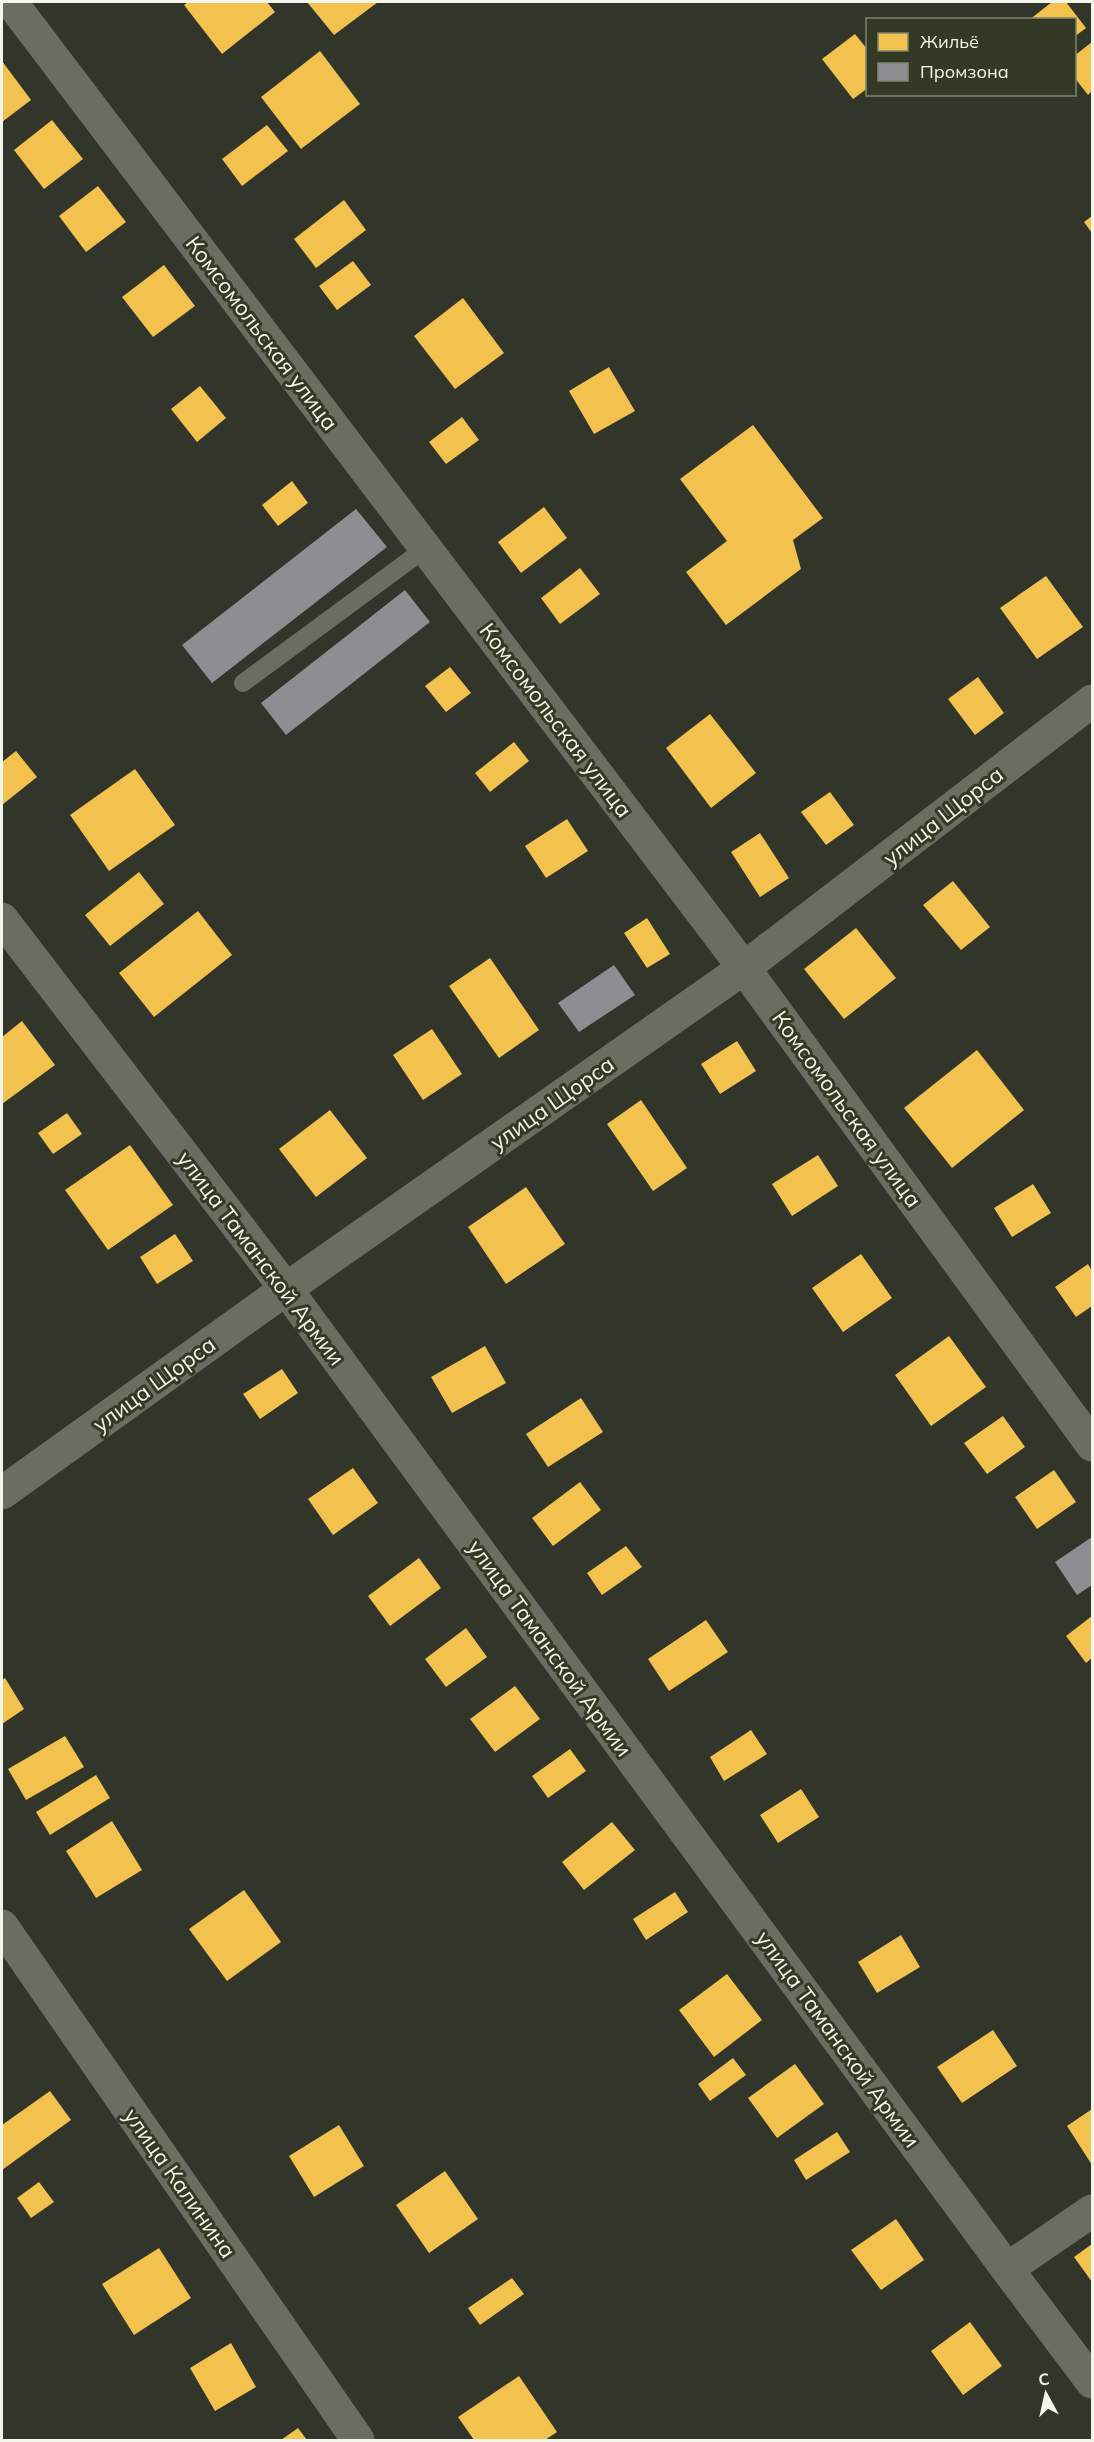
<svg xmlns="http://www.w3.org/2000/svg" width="1094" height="2442" viewBox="0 0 1094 2442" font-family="Mulish,sans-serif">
<rect width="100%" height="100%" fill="#31352a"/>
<path fill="#f2c14e" d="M 188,2 L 267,2 L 275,12 L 222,54 L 184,5 Z
M 307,2 L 378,2 L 334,35 Z
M 1052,2 L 1066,2 L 1086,28 L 1074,37 L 1074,20 L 1029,20 Z
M 855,34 L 868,50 L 868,88 L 853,99 L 822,59 Z
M 1092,42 L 1092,91 L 1088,95 L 1074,77 L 1074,56 Z
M 320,51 L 360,104 L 301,149 L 261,97 Z
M 2,61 L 31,100 L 2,122 Z
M 52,120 L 83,159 L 44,189 L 14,150 Z
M 267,125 L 288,151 L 242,186 L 222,159 Z
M 98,186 L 126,222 L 86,252 L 59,216 Z
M 344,200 L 366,230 L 316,268 L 294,239 Z
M 1092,216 L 1092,233 L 1084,222 Z
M 353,261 L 371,285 L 337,310 L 319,286 Z
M 164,265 L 195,306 L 153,337 L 122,297 Z
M 463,298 L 504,353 L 455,389 L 414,336 Z
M 609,367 L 635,411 L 594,434 L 569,391 Z
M 200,386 L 226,418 L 197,442 L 171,409 Z
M 462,417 L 479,440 L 446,464 L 429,442 Z
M 753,425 L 823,518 L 793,540 L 801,569 L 726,625 L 686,572 L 727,541 L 680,479 Z
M 292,481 L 308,503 L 278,526 L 262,505 Z
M 544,507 L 567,538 L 521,573 L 498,542 Z
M 580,568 L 600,594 L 560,624 L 541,598 Z
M 1046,576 L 1083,627 L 1037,659 L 1000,608 Z
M 450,667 L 471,693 L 446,712 L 425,686 Z
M 978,677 L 1004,713 L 975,735 L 948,699 Z
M 710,714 L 756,773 L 711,808 L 666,748 Z
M 514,742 L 529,761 L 490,792 L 475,773 Z
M 16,751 L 37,777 L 2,805 L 2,762 Z
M 135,769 L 175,825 L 109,871 L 70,815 Z
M 830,792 L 854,825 L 826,845 L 801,812 Z
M 567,819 L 588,851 L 546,878 L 525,846 Z
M 760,833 L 789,878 L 760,897 L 731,852 Z
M 139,872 L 164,904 L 110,946 L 85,915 Z
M 953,881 L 990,927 L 961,950 L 923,905 Z
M 198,911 L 232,955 L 154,1017 L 119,973 Z
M 647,918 L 670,954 L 647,968 L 624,933 Z
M 856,928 L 896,978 L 844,1019 L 804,969 Z
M 490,958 L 539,1030 L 499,1058 L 449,986 Z
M 22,1021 L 55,1065 L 2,1104 L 2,1037 Z
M 432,1029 L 462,1074 L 423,1100 L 393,1055 Z
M 737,1041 L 756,1071 L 720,1094 L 701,1064 Z
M 977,1050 L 1024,1110 L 952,1168 L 904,1108 Z
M 641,1100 L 687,1168 L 653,1191 L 607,1124 Z
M 330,1110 L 367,1158 L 316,1197 L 279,1149 Z
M 67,1113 L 82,1134 L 53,1154 L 38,1133 Z
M 130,1145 L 173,1205 L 108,1250 L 65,1190 Z
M 818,1155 L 838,1186 L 792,1216 L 772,1184 Z
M 1033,1184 L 1051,1213 L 1012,1237 L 994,1208 Z
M 526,1187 L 565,1244 L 506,1284 L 468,1227 Z
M 175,1234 L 193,1261 L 157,1284 L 140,1257 Z
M 861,1254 L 892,1298 L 843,1332 L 812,1288 Z
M 1088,1264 L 1092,1271 L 1092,1306 L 1076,1317 L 1055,1287 Z
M 949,1336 L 986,1387 L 931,1426 L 895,1375 Z
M 485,1346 L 506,1383 L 452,1413 L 431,1377 Z
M 282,1369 L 298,1393 L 260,1419 L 243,1394 Z
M 581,1398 L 603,1432 L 548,1467 L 526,1434 Z
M 1003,1416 L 1025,1447 L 987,1474 L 964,1443 Z
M 353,1468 L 378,1503 L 333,1535 L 308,1499 Z
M 1054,1470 L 1076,1502 L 1037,1529 L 1015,1497 Z
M 580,1482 L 601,1510 L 553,1546 L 532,1518 Z
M 626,1546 L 642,1567 L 602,1595 L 587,1573 Z
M 419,1558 L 441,1588 L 390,1626 L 368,1596 Z
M 1092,1616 L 1092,1658 L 1086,1663 L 1066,1636 Z
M 706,1620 L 728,1652 L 669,1691 L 648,1659 Z
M 466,1628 L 487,1657 L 446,1687 L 425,1659 Z
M 5,1678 L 24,1709 L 2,1724 L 2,1680 Z
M 515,1686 L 540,1719 L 495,1752 L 470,1719 Z
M 751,1730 L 767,1754 L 724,1781 L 710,1757 Z
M 65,1736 L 84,1767 L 26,1800 L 8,1769 Z
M 570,1749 L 586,1771 L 548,1798 L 532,1776 Z
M 96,1775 L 110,1798 L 50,1835 L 36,1812 Z
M 801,1789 L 819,1817 L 778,1843 L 760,1815 Z
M 112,1821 L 142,1870 L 96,1898 L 66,1851 Z
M 612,1822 L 635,1850 L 584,1890 L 562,1862 Z
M 244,1890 L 281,1942 L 227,1981 L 189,1929 Z
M 675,1892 L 688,1912 L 646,1940 L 633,1919 Z
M 901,1935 L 920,1967 L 877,1993 L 858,1962 Z
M 727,1974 L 762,2020 L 714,2057 L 679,2010 Z
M 993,2030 L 1017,2066 L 962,2103 L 937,2067 Z
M 733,2058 L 746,2075 L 710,2101 L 698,2084 Z
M 795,2064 L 824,2104 L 777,2138 L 748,2098 Z
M 50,2091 L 71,2120 L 2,2170 L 2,2125 Z
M 1092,2109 L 1092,2165 L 1067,2126 Z
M 339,2125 L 364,2166 L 314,2197 L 289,2156 Z
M 837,2132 L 850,2152 L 806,2180 L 794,2160 Z
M 445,2171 L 478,2219 L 429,2253 L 396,2205 Z
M 39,2182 L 54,2202 L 31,2218 L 17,2198 Z
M 896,2219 L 924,2260 L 881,2290 L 851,2250 Z
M 1092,2244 L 1092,2282 L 1074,2257 Z
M 159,2248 L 191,2298 L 134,2335 L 102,2284 Z
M 512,2278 L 524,2294 L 480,2325 L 468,2308 Z
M 970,2322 L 1002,2366 L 963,2395 L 931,2351 Z
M 231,2343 L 256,2387 L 215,2411 L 190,2368 Z
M 519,2376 L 557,2432 L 545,2440 L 474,2440 L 458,2417 Z
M 298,2428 L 307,2440 L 281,2440 Z"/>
<path fill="#8d8d92" d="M 356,509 L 387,547 L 212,683 L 182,645 Z
M 405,590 L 430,622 L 286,735 L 261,703 Z
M 614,965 L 635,995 L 579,1032 L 558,1003 Z
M 1092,1537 L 1092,1585 L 1077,1595 L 1055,1562 Z"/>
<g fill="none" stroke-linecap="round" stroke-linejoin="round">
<path stroke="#696e60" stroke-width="18" d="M 243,683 L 426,548"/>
<path stroke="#696e60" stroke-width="33" d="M 11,2 L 744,968 L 1092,1445
M 2,919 L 286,1289 L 1007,2269 L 1092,2382
M 2,1493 L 286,1289 L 744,968 L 1092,701
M 2,1926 L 358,2440
M 1007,2269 L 1092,2211"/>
</g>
<g text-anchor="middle" stroke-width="6" stroke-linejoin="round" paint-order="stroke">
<g font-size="22" fill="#f2f6ea" stroke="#333925">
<text transform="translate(262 333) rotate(53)" y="8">Комсомольская улица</text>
<text transform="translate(556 720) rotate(53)" y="8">Комсомольская улица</text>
<text transform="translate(943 816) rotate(-38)" y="8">улица Щорса</text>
<text transform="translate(552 1103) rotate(-35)" y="8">улица Щорса</text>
<text transform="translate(847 1109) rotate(54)" y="8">Комсомольская улица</text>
<text transform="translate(261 1258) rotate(53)" y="8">улица Таманской Армии</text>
<text transform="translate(154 1384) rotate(-36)" y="8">улица Щорса</text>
<text transform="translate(550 1648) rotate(54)" y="8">улица Таманской Армии</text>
<text transform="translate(838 2039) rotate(54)" y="8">улица Таманской Армии</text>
<text transform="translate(180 2183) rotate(55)" y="8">улица Калинина</text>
</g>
</g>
<rect width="1094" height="2442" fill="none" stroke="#f2f6ea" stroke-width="6"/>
<rect x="866" y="18" width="210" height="78" fill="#333925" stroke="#7f8574" stroke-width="1.5"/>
<rect x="878" y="33" width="30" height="18" fill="#f2c14e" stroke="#7f8574" stroke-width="1.5"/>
<text x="920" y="48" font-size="18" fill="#f2f6ea">Жильё</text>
<rect x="878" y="63" width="30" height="18" fill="#8d8d92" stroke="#7f8574" stroke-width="1.5"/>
<text x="920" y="78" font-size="18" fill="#f2f6ea">Промзона</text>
<g transform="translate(1046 2394) rotate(352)" stroke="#333925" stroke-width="4.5" paint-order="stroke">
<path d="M0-4.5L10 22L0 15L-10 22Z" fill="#f2f6ea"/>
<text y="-9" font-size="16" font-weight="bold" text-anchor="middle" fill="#f2f6ea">С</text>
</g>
</svg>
